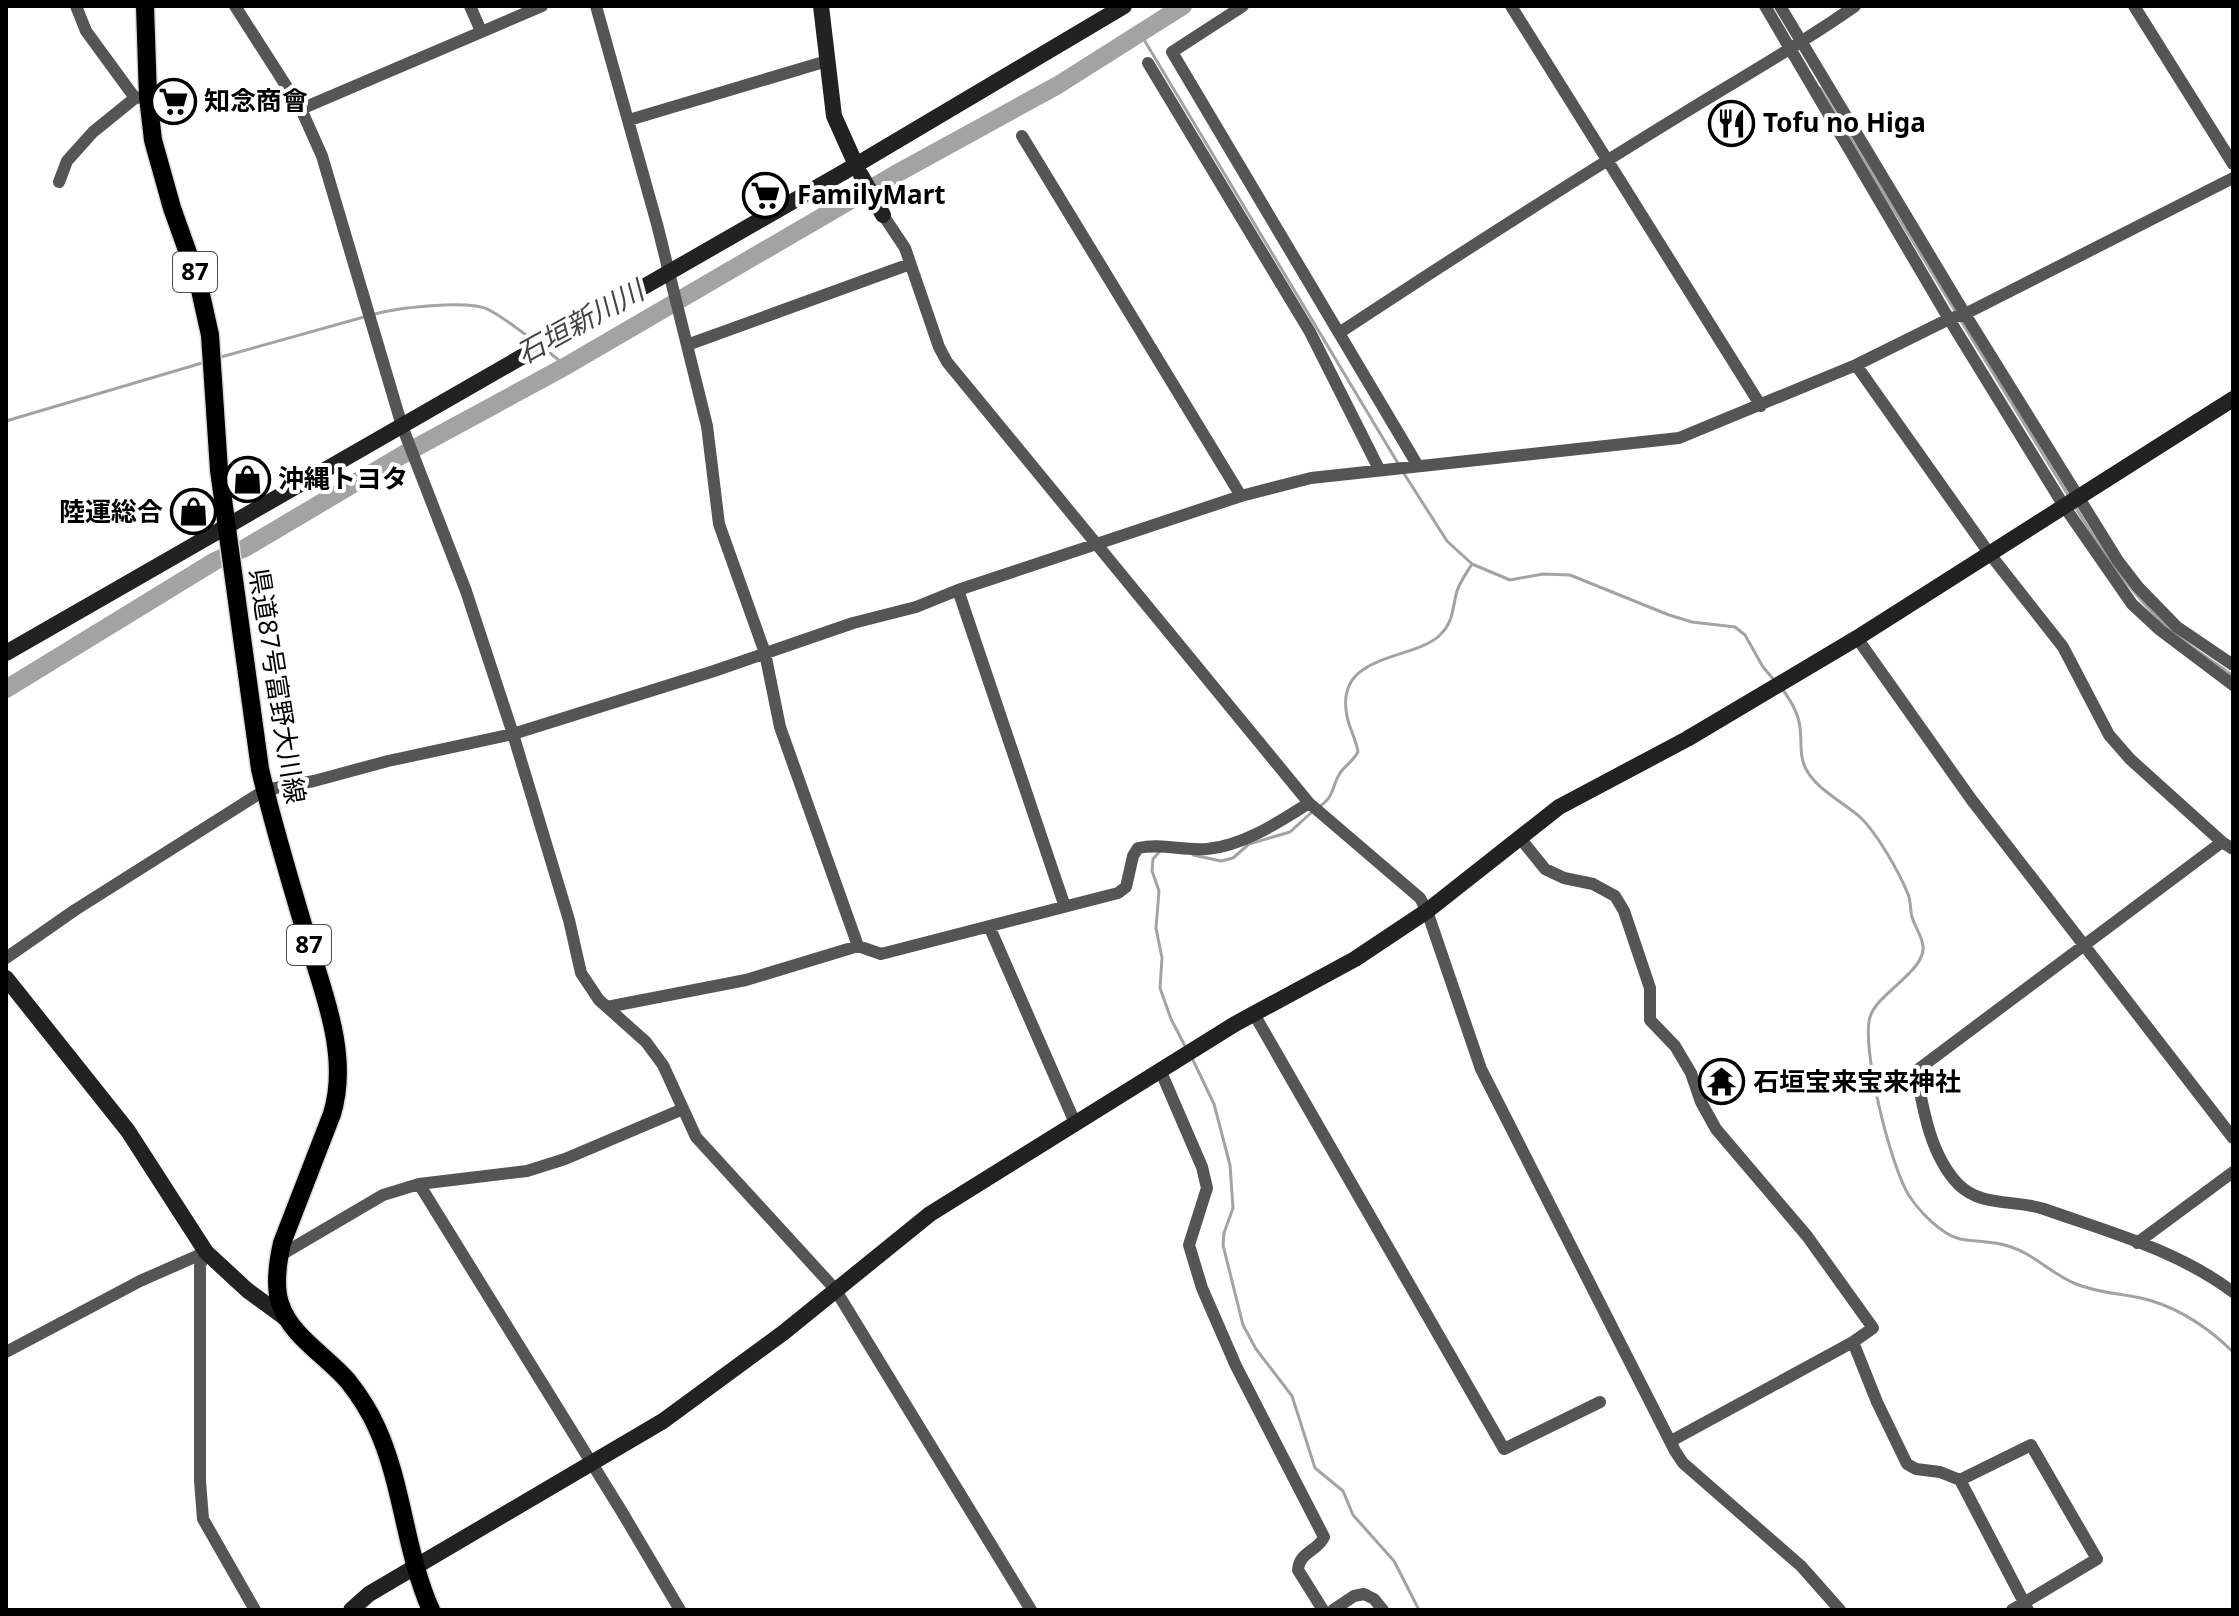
<svg xmlns="http://www.w3.org/2000/svg" width="2239" height="1616" viewBox="0 0 2239 1616" font-family="'Noto Sans','Noto Sans JP',sans-serif">
<rect width="100%" height="100%" fill="#fff"/>
<g fill="none" stroke-linecap="round" stroke-linejoin="round">
<path stroke="#a3a3a3" stroke-width="3" d="M 1140,33 L 1399,465
M 1820,88 L 1957,314
M 371,315 C 395,308 468,299 489,310 C 505,318 521,332 536,342
M 1961,321 L 2068,495
M 545,349 L 566,366
M 221,357 L 364,317
M 6,421 L 202,363
M 1403,472 L 1447,541 L 1472,564 L 1510,580 L 1543,574 L 1570,575 L 1669,615 L 1692,622 L 1735,627 L 1745,635 L 1763,667 L 1775,681
M 2074,505 C 2101,549 2130,593 2168,628 C 2188,646 2212,660 2233,676
M 1783,690 C 1791,701 1799,714 1800,728 C 1802,742 1799,756 1806,769 C 1817,790 1843,802 1860,817 C 1877,833 1899,872 1908,894 C 1911,901 1910,910 1912,917 C 1915,927 1922,936 1923,946 C 1926,971 1877,993 1870,1017 C 1861,1048 1891,1169 1910,1197 C 1920,1212 1942,1235 1960,1239 C 1976,1242 1993,1241 2008,1246 C 2033,1253 2051,1274 2076,1284 C 2103,1295 2127,1293 2152,1301 C 2182,1310 2211,1330 2233,1352
M 1319,807 C 1336,795 1331,787 1340,773 C 1346,765 1353,761 1358,752 C 1356,739 1349,728 1347,716 C 1334,653 1411,661 1439,636 C 1454,622 1452,609 1457,591 C 1460,582 1467,572 1472,564
M 1160,851 L 1153,859 L 1152,871 L 1159,891 L 1156,928 L 1162,958 L 1160,988 L 1171,1019 L 1186,1048
M 1193,855 L 1221,861 L 1233,858 L 1249,844 L 1290,832 L 1313,811
M 1192,1058 L 1214,1104 L 1230,1165 L 1233,1208 L 1224,1233 L 1223,1245 L 1243,1325 L 1256,1349 L 1292,1396 L 1315,1468 L 1343,1491 L 1353,1515 L 1394,1561 L 1419,1610"/>
<path stroke="#a3a3a3" stroke-width="18" d="M 6,689 L 215,561 L 245,548 L 404,454 L 566,366 L 894,175 L 1058,85 L 1183,6"/>
<defs>
<path id="primary" d="M 145,6 L 148,97 L 153,140 L 172,208 L 198,281 L 210,335 L 219,470 L 260,769 C 273,825 290,880 306,935 C 323,992 350,1055 332,1114 L 282,1243 C 278,1261 274,1285 280,1303 C 290,1336 327,1356 348,1381 C 359,1395 370,1412 377,1428 C 403,1485 405,1552 431,1610"/>
</defs>
<use href="#primary" stroke="#dbdbdb" stroke-width="21"/>
<path stroke="#555" stroke-width="12" d="M 76,6 L 86,31 L 135,98
M 235,6 L 301,109 L 322,156 L 402,426 L 466,591 L 513,734 L 569,920 L 581,973 L 599,1000 L 646,1042 L 663,1065 L 696,1137 L 835,1289 L 1031,1610
M 470,6 L 481,31
M 596,6 L 657,224 L 707,426 L 719,524 L 765,653 L 780,727 L 858,946
M 1243,6 L 1172,52 L 1418,466
M 1511,6 L 1761,406
M 1765,6 L 1949,319 L 2064,506 L 2132,604 L 2160,630 L 2233,685
M 1780,6 L 1965,314 L 2118,561 L 2138,587 L 2177,627 L 2233,665
M 2134,6 L 2233,164
M 1148,63 L 1310,332 L 1379,469
M 301,109 L 542,6
M 629,120 L 827,61
M 1022,136 L 1241,496
M 59,182 L 67,161 L 93,132 L 135,98 L 148,97
M 883,215 L 905,248 L 939,347 L 947,362 L 1309,803 L 1420,898 L 1427,911 L 1481,1069 L 1675,1451 L 1683,1463 L 1801,1566 L 1840,1610
M 1339,333 C 1453,258 1568,184 1684,113 C 1742,77 1800,45 1855,6
M 687,345 L 910,264
M 1856,365 L 1989,553 L 2063,647 L 2109,735 L 2130,759 L 2222,842 L 2233,849
M 958,590 L 1064,904
M 1857,638 L 1971,799 L 2233,1138
M 1520,838 L 1545,869 L 1564,878 L 1593,884 L 1615,896 L 1624,911 L 1650,988 L 1650,1020 L 1675,1046 L 1691,1073 L 1701,1102 L 1716,1129 L 1807,1236 L 1873,1328 L 1853,1342 L 1671,1441
M 2222,842 L 1916,1071 C 1923,1109 1930,1154 1958,1184 C 1982,1208 2015,1199 2044,1209 C 2109,1232 2177,1250 2233,1292
M 989,926 L 1076,1125
M 6,958 L 75,910 L 265,790 L 314,781 L 388,761 L 513,734 L 714,671 L 853,623 L 916,607 L 958,590 L 1241,496 L 1311,478 L 1679,438 L 1856,365 L 1949,319 L 1965,314 L 2233,178
M 607,1007 L 746,980 L 858,946 L 881,954 L 1118,893 L 1126,887 L 1133,856 L 1138,848 C 1162,843 1183,851 1207,849 C 1243,846 1279,822 1309,803
M 1254,1014 L 1504,1449 L 1600,1402
M 1161,1072 L 1202,1167 L 1207,1188 L 1189,1245 L 1202,1288 L 1236,1366 L 1324,1537 C 1318,1551 1299,1552 1298,1570 L 1323,1610
M 419,1184 L 622,1512 L 680,1610
M 2137,1243 L 2233,1172
M 206,1252 L 200,1265 L 200,1481 L 203,1519 L 255,1610
M 279,1256 L 383,1195 L 419,1184 L 527,1171 L 565,1159 L 683,1109
M 1853,1342 L 1877,1402 L 1907,1464 L 1916,1469 L 1940,1472 L 1960,1480 L 2028,1610
M 6,1352 L 140,1281 L 206,1252
M 1960,1480 L 2031,1445 L 2097,1559 L 2012,1610
M 1333,1610 L 1354,1596 L 1364,1594 L 1374,1599 L 1383,1610"/>
<path stroke="#222" stroke-width="16" d="M 821,6 L 834,116 L 856,165
M 861,175 L 883,215
M 6,653 L 856,165 L 1124,6
M 6,978 L 128,1131 L 206,1252 L 247,1290 L 288,1320
M 351,1610 L 369,1594 L 663,1421 L 783,1333 L 930,1214 L 1235,1024 L 1355,959 L 1427,911 L 1559,807 L 1687,739 L 1857,638 L 2233,399"/>
<use href="#primary" stroke="#000" stroke-width="18"/>
</g>
<defs>
<symbol id="supermarket-ring" viewBox="-11 -11 22 22"><circle r="9.5" fill="#fff" stroke="#000" stroke-width="1.5"/><path d="M-6-5.5h2.5l.6 2H6L4.5 2H-2.5L-4.4-4H-6ZM-1.5 3.2a1.3 1.3 0 1 0 .1 0ZM3 3.2a1.3 1.3 0 1 0 .1 0Z" fill="#000"/></symbol>
<symbol id="restaurant-ring" viewBox="-11 -11 22 22"><circle r="9.5" fill="#fff" stroke="#000" stroke-width="1.5"/><path d="M-5-6h1v4h1v-4h1v4h1v-4h1v5L-1.5 .5V6h-2V.5L-5-1ZM5-6V6H3V1.5H1.5Q1.5-4 5-6Z" fill="#000"/></symbol>
<symbol id="shop-ring" viewBox="-11 -11 22 22"><circle r="9.5" fill="#fff" stroke="#000" stroke-width="1.5"/><path d="M-5-2.5h2.3a2.7 3.5 0 0 1 5.4 0H5L5.5 6h-11ZM-1.5-2.5h3a1.5 2.3 0 0 0-3 0Z" fill="#000"/></symbol>
<symbol id="temple-ring" viewBox="-11 -11 22 22"><circle r="9.5" fill="#fff" stroke="#000" stroke-width="1.5"/><path d="M0-6L5-2H3V0L6.5 2.5H4V6H1.5V3h-3V6H-4V2.5H-6.5L-3 0V-2H-5Z" fill="#000"/></symbol>
</defs>
<g fill-rule="evenodd">
<use href="#supermarket-ring" x="148" y="76" width="51" height="51"/>
<use href="#restaurant-ring" x="1706" y="98" width="51" height="51"/>
<use href="#supermarket-ring" x="740" y="170" width="51" height="51"/>
<use href="#shop-ring" x="222" y="454" width="51" height="51"/>
<use href="#shop-ring" x="168" y="486" width="51" height="51"/>
<use href="#temple-ring" x="1696" y="1056" width="51" height="51"/>
</g>
<g text-anchor="middle" stroke-width="8" stroke-linejoin="round" paint-order="stroke">
<g fill="#fff" stroke="#4c4c4c" stroke-width="2">
<rect x="173" y="252" width="44" height="40" rx="6"/>
<rect x="287" y="925" width="44" height="40" rx="6"/>
</g>
<g font-size="24" font-weight="bold" fill="#000">
<text x="195" y="280">87</text>
<text x="309" y="953">87</text>
</g>
<g font-size="26" font-weight="bold" fill="#000" stroke="#fff" text-anchor="start">
<text x="204" y="110">知念商會</text>
<text x="1763" y="132">Tofu no Higa</text>
<text x="797" y="204">FamilyMart</text>
<text x="278" y="488">沖縄トヨタ</text>
<text x="163" y="521" text-anchor="end">陸運総合</text>
<text x="1753" y="1091">石垣宝来宝来神社</text>
</g>
<g font-size="26" fill="#000" stroke="#fff">
<text transform="translate(277 686) rotate(81)" y="9">県道87号富野大川線</text>
</g>
<g font-size="28" font-style="italic" fill="#444" stroke="#fff">
<text transform="translate(580 322) rotate(-29)" y="10">石垣新川川</text>
</g>
</g>
<rect width="2239" height="1616" fill="none" stroke="#000000" stroke-width="16"/>
</svg>
